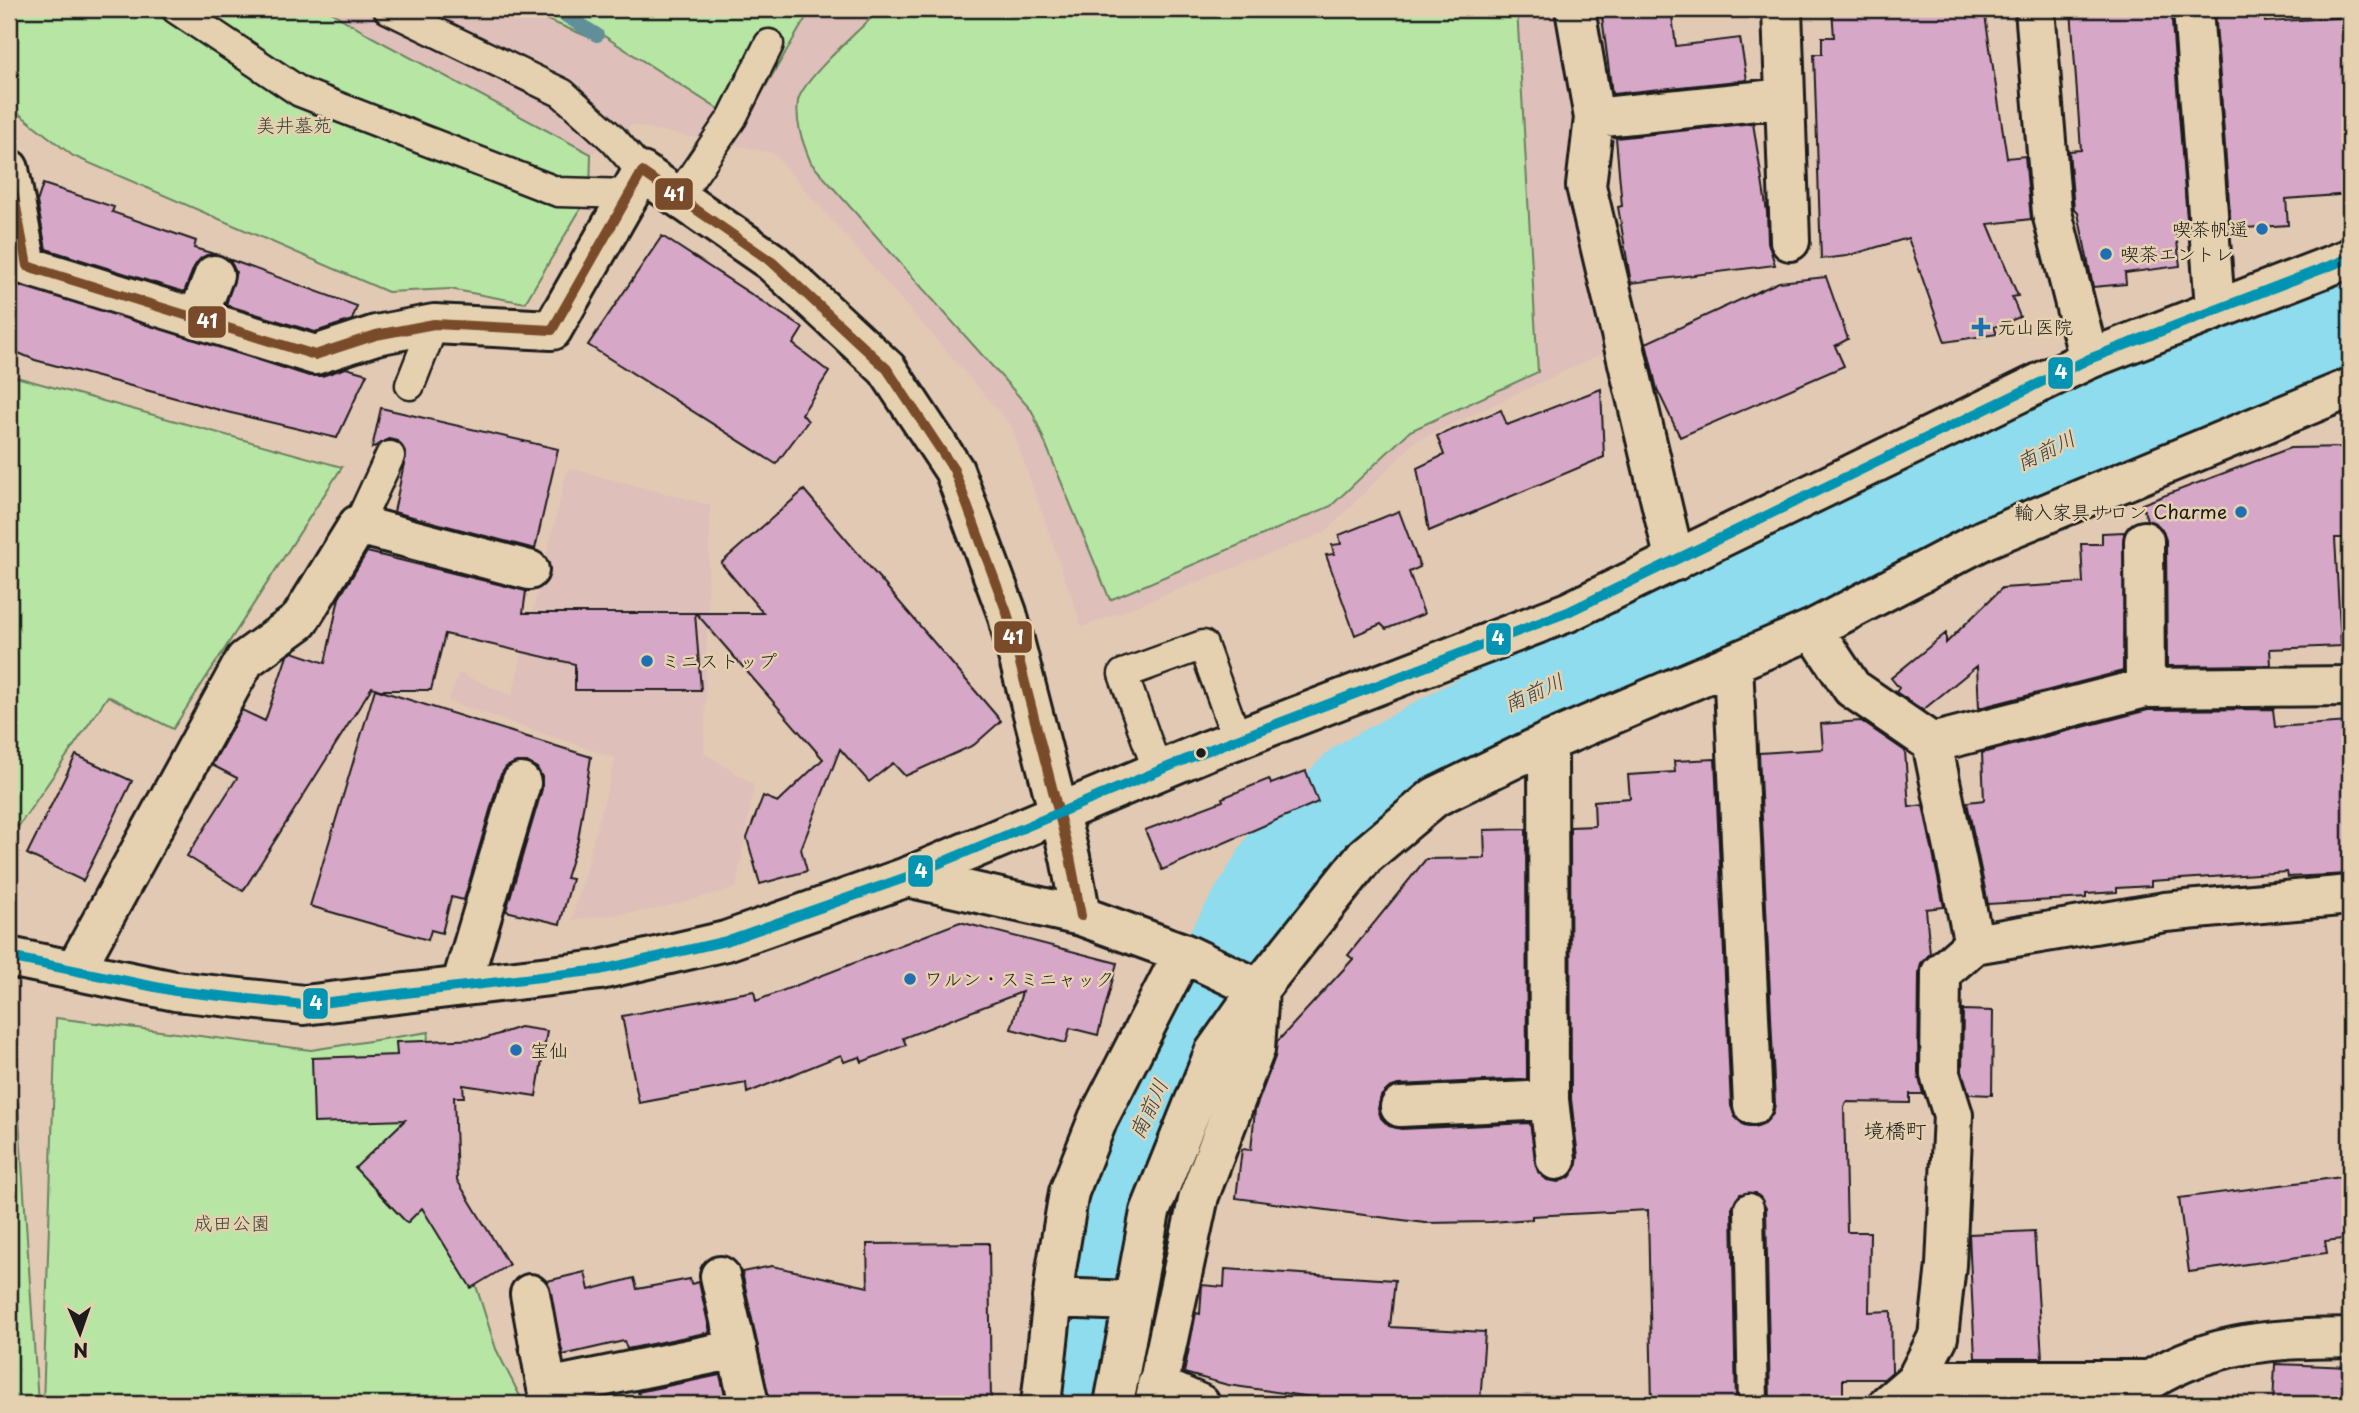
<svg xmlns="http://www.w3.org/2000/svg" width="2359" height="1413" viewBox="0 0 2359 1413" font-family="'Playpen Sans','Klee One',sans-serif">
<rect width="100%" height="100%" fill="#e2c9b4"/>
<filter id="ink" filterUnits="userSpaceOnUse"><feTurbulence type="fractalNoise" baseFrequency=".0143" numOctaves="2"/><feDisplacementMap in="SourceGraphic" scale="14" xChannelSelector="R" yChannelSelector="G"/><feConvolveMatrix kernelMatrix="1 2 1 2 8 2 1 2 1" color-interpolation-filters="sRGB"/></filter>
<g filter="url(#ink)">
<path fill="#debfba" d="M 326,9 L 1559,9 L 1574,140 L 1565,172 L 1605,352 L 1416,441 L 1325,532 L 1082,627 L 1011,425 L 773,153 L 632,125 L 591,154 L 370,36 Z
M 568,468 L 710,505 L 704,753 L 754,785 L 736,888 L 652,910 L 572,920 L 616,758 L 448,701 L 459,673 L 512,696 Z"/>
<path fill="#b7e5a4" stroke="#6a8060" stroke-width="2" d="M 9,9 L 326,9 L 370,36 L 591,154 L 590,193 L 525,303 L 450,289 L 388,292 L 73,156 L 9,106 Z
M 521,9 L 547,9 L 596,40 Z
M 562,9 L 811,9 L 743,125 Z
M 881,9 L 1517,9 L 1538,372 L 1410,431 L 1331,506 L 1110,600 L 1032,411 L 811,163 C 803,143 795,124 798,101 C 801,81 864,25 881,9 Z
M 9,375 L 342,467 L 173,729 L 108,696 L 18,827 L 9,825 Z
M 56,1018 L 311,1050 L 429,1032 L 402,1153 L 466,1254 L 496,1349 L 524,1404 L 43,1404 Z
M 9,1103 L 18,1103 L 38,1404 L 9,1404 Z"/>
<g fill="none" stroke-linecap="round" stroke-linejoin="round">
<path stroke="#608f99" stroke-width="14" d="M 555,9 L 597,35"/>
<path stroke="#8edced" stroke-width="89" d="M 1068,1404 L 1093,1261 L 1135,1136 L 1203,995 L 1289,853 L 1360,783 L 1475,720 L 1671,632 L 2107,422 L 2350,326"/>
</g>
<path fill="#d6a7c7" stroke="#1c1c1c" stroke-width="2" d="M 1601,9 L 1671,9 L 1676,46 L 1740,38 L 1747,80 L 1612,94 Z
M 1832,9 L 1984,9 L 2007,158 L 2025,156 L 2031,219 L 1988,224 L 2018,296 L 2012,297 L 2020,317 L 1994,327 L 1997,334 L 1945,342 L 1908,238 L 1847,256 L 1821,259 L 1814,54 L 1822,54 L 1822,37 L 1834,37 Z
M 2071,9 L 2171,9 L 2188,232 L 2176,233 L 2180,266 L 2125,273 L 2126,284 L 2093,287 L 2078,213 L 2074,209 L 2069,151 L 2081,150 Z
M 2215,9 L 2264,9 L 2265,22 L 2350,17 L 2350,194 L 2286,199 L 2288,225 L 2231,229 Z
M 1753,123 L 1767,212 L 1768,242 L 1775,265 L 1631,283 L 1618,207 L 1622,206 L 1616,138 Z
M 43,184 L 114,207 L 112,212 L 196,241 L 194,248 L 211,253 L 201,258 L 194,267 L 184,292 L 46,249 L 37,202 Z
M 662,236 L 803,328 L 793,344 L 829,372 L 802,414 L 808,421 L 776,464 L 588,345 Z
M 228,259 L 357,306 L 352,320 L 315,332 L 226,305 L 236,272 Z
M 1826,277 L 1848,339 L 1835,346 L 1844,366 L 1680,437 L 1657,389 L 1646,343 L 1779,282 Z
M 13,282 L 309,376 L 322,376 L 346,368 L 367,374 L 337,438 L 227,412 L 35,360 L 9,349 L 9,295 Z
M 1601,389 L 1604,457 L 1429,531 L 1417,468 L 1444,455 L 1437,436 L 1501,410 L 1507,425 Z
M 381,408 L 558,449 L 535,549 L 394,512 L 406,454 L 398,441 L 389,439 L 372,448 Z
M 2350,447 L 2350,538 L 2335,538 L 2341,646 L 2270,649 L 2271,665 L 2167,666 L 2166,540 L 2162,529 L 2147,520 L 2142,504 L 2290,448 Z
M 804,490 L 1001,721 L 974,745 L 905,776 L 893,763 L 869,782 L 840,749 L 801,849 L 807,871 L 760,884 L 747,838 L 763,796 L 778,802 L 823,759 L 696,613 L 763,613 L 721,563 Z
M 1399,511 L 1420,567 L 1409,572 L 1424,614 L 1386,629 L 1381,624 L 1355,635 L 1326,555 L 1334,554 L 1332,545 L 1341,544 L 1339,535 Z
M 2124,532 L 2123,671 L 1979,708 L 1977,666 L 1923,710 L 1896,692 L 1899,688 L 1891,678 L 1946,633 L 1946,643 L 2002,588 L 2083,583 L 2081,544 L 2102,544 L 2102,533 Z
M 367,552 L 526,591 L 523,613 L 695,613 L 701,690 L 575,690 L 575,664 L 445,634 L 431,690 L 380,690 L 372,687 L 243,891 L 187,856 L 237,778 L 212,765 L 242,710 L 265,721 L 287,656 L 293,652 L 325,663 L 339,598 Z
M 375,689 L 591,757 L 578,840 L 566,878 L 572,879 L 560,924 L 506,911 L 542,789 L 542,777 L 537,768 L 527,762 L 517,762 L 506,767 L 500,776 L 464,900 L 451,897 L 442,933 L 431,930 L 428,940 L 310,906 Z
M 2273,709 L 2275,727 L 2350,722 L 2350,874 L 2288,877 L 2287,872 L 2151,881 L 2151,886 L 2117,888 L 2117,892 L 2086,894 L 2086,898 L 1988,904 L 1967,802 L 1984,800 L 1982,753 L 2148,710 Z
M 1861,721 L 1905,751 L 1909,807 L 1923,805 L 1944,907 L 1926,909 L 1930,954 L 1921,963 L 1919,973 L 1918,1074 L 1923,1094 L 1910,1094 L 1910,1103 L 1847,1102 L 1844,1106 L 1847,1232 L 1870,1232 L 1869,1312 L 1891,1311 L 1892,1372 L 1884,1379 L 1843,1379 L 1843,1404 L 1770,1404 L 1766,1208 L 1756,1193 L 1740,1194 L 1732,1208 L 1736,1404 L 1652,1404 L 1648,1210 L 1532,1216 L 1532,1219 L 1491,1222 L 1425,1223 L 1236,1198 L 1242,1149 L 1251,1150 L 1255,1110 L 1275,1057 L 1277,1042 L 1353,959 L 1348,955 L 1426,859 L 1485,858 L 1484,830 L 1526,829 L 1527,1079 L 1398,1085 L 1389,1088 L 1381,1096 L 1378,1109 L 1381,1118 L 1389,1126 L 1401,1129 L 1530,1123 L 1538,1172 L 1547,1180 L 1558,1182 L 1570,1177 L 1576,1168 L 1578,1157 L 1571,1099 L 1570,827 L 1595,826 L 1594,801 L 1630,798 L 1628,775 L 1675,772 L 1674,761 L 1715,759 L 1731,1106 L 1735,1117 L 1744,1125 L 1755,1127 L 1765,1123 L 1773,1114 L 1775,1104 L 1759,753 L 1823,749 L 1821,724 Z
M 76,755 L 132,781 L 83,881 L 27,854 Z
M 1306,771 L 1318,802 L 1162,870 L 1145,830 L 1223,801 L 1222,798 L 1269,779 L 1271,784 Z
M 960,922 L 1117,963 L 1098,1035 L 1070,1028 L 1066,1043 L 1011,1029 L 1022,992 L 903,1038 L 906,1045 L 862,1062 L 860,1057 L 844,1062 L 841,1055 L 747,1093 L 746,1083 L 639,1103 L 622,1016 L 754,991 L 756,1001 Z
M 1963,1010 L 1993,1011 L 1992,1095 L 1969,1094 L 1962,1071 Z
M 520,1027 L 547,1031 L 536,1096 L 463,1085 L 464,1097 L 454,1097 L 457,1180 L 509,1265 L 471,1288 L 422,1208 L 407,1223 L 355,1168 L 405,1120 L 314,1123 L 312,1058 L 397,1055 L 396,1042 L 484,1039 Z
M 2350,1176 L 2350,1238 L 2325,1241 L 2327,1253 L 2189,1272 L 2179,1198 Z
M 2034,1231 L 2042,1358 L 1975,1358 L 1969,1234 Z
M 989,1243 L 991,1404 L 770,1404 L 742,1272 L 772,1266 L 868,1287 L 867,1244 Z
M 1225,1269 L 1395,1280 L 1390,1327 L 1485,1332 L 1480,1404 L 1415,1404 L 1416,1398 L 1311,1397 L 1228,1385 L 1184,1373 L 1196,1313 L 1200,1314 L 1202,1285 L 1224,1287 Z
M 585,1272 L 589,1290 L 634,1278 L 637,1289 L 690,1279 L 691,1284 L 699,1282 L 710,1332 L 627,1349 L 624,1341 L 563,1355 L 547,1281 Z
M 2275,1364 L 2350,1367 L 2350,1404 L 2273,1404 Z
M 720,1375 L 727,1404 L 642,1404 L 638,1392 Z"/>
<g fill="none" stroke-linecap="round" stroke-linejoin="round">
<defs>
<path id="service" d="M 176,9 L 300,92 L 558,192 L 630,194
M 388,9 L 562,93 L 613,139 L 642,172
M 678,197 L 732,118 L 769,44
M 410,385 L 434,324
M 358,525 L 390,456
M 1158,772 L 1123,674 L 1203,645 L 1237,739
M 1749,1208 L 1753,1404"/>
<path id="minor" d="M 1575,9 L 1594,118 L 1586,186 L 1675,561
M 1782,9 L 1790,241
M 2035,9 L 2052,213 L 2089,359
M 2193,9 L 2215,308
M 1594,118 L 1785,98
M 9,169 L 27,266 L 315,355 L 376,335 L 434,324 L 552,330 L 642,172 L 772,262 L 887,369 L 954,470 L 1007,613 L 1070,857 L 1081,916
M 197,319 L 214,275
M 2144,541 L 2145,688
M 1813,629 L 1852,688 L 1932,743 L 2145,688 L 2350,686
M 1733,663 L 1753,1105
M 1548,742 L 1549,1100 L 1556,1160
M 1932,743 L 1974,944 L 2165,912 L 2350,895
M 907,877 L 1081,916 L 1183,953 L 1259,989 L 1255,1049 L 1199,1196 L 1154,1404
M 75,970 L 245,660 L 299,621 L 358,525 L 529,570
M 461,986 L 521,783
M 1400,1107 L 1549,1100
M 720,1276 L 749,1404
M 530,1294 L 547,1388 L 737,1349
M 1052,1298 L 1133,1301
M 1916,1380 L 1938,1337 L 1946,1265 L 1953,1115 L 1940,1074 L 1941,973 L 1974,944
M 1157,1385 L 1200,1404
M 1041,1404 L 1056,1270 L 1069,1192 L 1098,1119 L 1183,953
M 1114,1404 L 1150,1212 L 1214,1053 L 1259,989 L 1365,856 L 1435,797 L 1548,742 L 1813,629 L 1985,539 L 2350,388
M 1888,1404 L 1916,1380 L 2150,1380 C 2215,1340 2277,1339 2350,1338"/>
<path id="tertiary" d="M 9,957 L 175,991 L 304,1005 L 600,970 L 726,941 L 907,877 L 1206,751 L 1568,612 L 2089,359 L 2350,258"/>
</defs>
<use href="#service" stroke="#1c1c1c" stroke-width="33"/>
<use href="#minor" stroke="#1c1c1c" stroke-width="44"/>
<use href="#tertiary" stroke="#1c1c1c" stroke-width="44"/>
<use href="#service" stroke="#e5d1af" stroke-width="28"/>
<use href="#minor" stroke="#e5d1af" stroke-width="38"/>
<use href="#tertiary" stroke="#e5d1af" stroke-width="38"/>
<defs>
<path id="bus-1" d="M 9,169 L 27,266 L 315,355 L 376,335 L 434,324 L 552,330 L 642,172 L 772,262 L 887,369 L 954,470 L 1007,613 L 1070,857 L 1081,916"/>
<path id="bus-2" d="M 9,957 L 175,991 L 304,1005 L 600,970 L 726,941 L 907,877 L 1206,751 L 1568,612 L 2089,359 L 2350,258"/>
</defs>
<use href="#bus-1" stroke="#e5d1af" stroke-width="16"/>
<use href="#bus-2" stroke="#e5d1af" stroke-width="16"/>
<use href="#bus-1" stroke="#7a4b2a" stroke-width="10"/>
<use href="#bus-2" stroke="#0494b3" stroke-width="10"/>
</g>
</g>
<g fill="#1f6fb2" stroke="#e5d1af" stroke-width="2.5">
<circle cx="2262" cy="229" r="7"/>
<circle cx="2106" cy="254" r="7"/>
<path d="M1977.5 316.5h7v7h7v7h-7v7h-7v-7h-7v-7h7z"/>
<circle cx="2241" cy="512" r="7"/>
<circle cx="647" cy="661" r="7"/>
<circle cx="910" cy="979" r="7"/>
<circle cx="516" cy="1050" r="7"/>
</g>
<circle fill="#1c1c1c" stroke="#e5d1af" stroke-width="2.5" cx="1201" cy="753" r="6"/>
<g text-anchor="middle" stroke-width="5" stroke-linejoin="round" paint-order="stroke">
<g font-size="19" fill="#3b4437" stroke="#e5d1af">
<text x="294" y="132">美井墓苑</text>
<text x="232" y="1230">成田公園</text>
</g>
<g font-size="19" fill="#1c1c1c" stroke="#e5d1af" text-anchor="start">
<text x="2248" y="236" text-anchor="end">喫茶帆遥</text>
<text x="2120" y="261">喫茶エントレ</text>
<text x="1997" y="334">元山医院</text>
<text x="2227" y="519" text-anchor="end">輸入家具サロン Charme</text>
<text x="661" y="668">ミニストップ</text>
<text x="924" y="986">ワルン・スミニャック</text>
<text x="530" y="1057">宝仙</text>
</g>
<g font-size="21" font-style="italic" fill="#334246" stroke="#e5d1af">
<text transform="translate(2046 451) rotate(-26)" y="7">南前川</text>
<text transform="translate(1534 693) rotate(-24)" y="7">南前川</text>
<text transform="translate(1149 1109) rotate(-65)" y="7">南前川</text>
</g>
<g font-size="21" fill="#1c1c1c" stroke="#e5d1af">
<text x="1895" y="1138">境橋町</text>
</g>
</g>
<g stroke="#e5d1af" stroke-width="2.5">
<rect x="654" y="177" width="40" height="34" rx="7" fill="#7a4b2a"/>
<rect x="187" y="305" width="40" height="34" rx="7" fill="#7a4b2a"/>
<rect x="2047" y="356" width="27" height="34" rx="7" fill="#0494b3"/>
<rect x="993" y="620" width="40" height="34" rx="7" fill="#7a4b2a"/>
<rect x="1485" y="622" width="27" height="34" rx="7" fill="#0494b3"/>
<rect x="907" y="854" width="27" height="34" rx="7" fill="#0494b3"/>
<rect x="302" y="987" width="27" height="33" rx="7" fill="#0494b3"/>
</g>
<g font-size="19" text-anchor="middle" font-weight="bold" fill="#fff">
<text x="674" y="201">41</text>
<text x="207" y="328">41</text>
<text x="2061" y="379">4</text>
<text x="1013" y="644">41</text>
<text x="1498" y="645">4</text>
<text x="921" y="878">4</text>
<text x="316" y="1010">4</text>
</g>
<rect width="2359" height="1413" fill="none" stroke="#e5d1af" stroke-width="35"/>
<rect x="18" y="18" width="2324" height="1378" fill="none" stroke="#1c1c1c" stroke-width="2.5" filter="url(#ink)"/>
<g transform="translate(80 1333) rotate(178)" stroke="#e5d1af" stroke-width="5" paint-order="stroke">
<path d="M0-5L12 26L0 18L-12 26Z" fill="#1c1c1c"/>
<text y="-10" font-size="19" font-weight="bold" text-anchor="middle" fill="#1c1c1c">N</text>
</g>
</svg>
